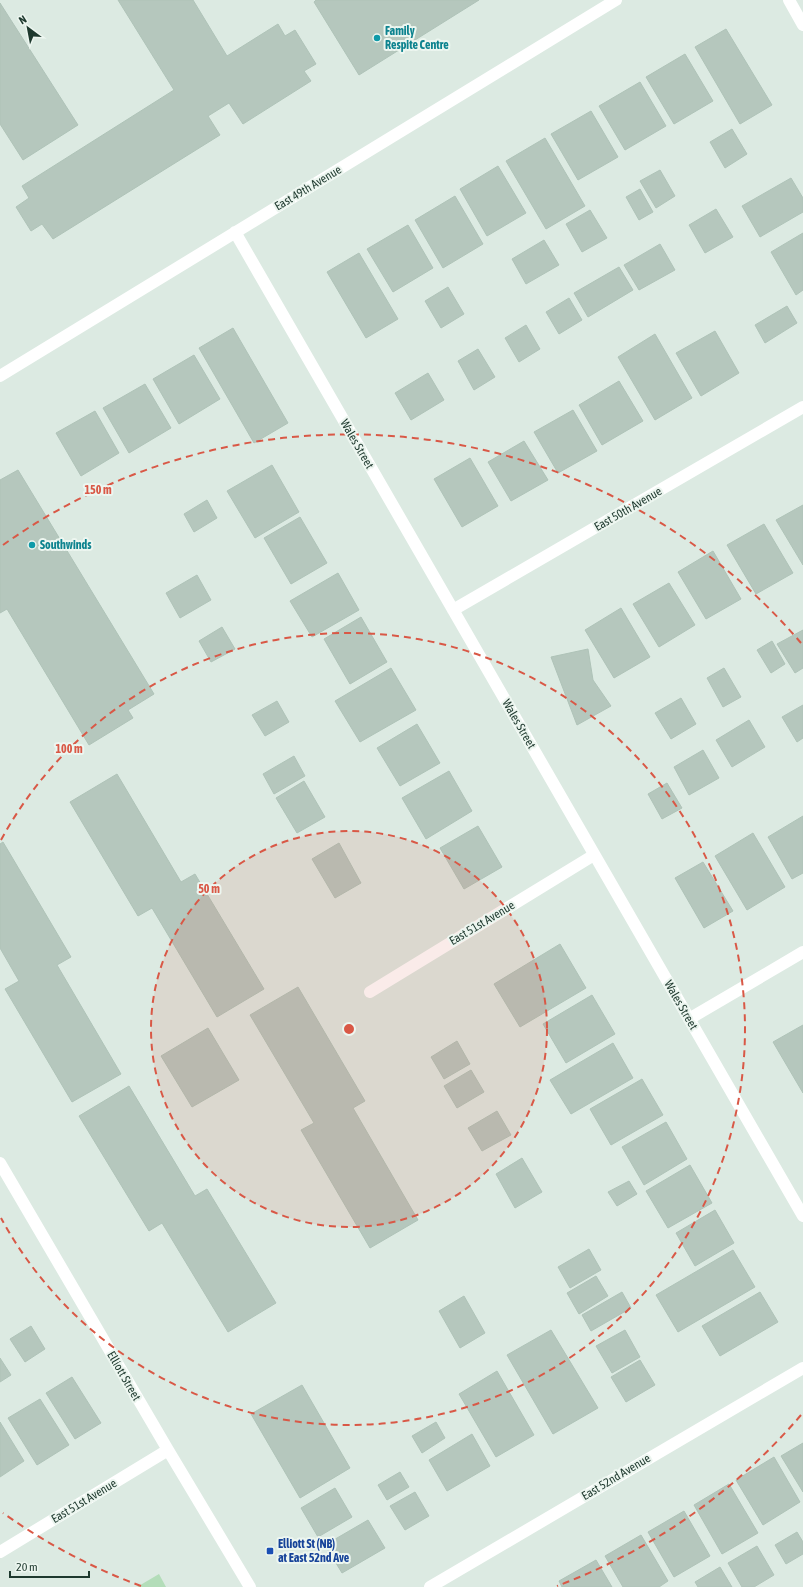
<svg xmlns="http://www.w3.org/2000/svg" width="803" height="1587" viewBox="0 0 803 1587" font-family="'Asap Condensed',sans-serif">
<rect width="100%" height="100%" fill="#dceae2"/>
<path fill="#b3ddb9" d="M 159,1574 L 166,1587 L 137,1587 Z"/>
<path fill="#b5c7bd" stroke="#afc3b8" d="M 118,0 L 193,0 L 227,56 L 278,24 L 285,36 L 295,30 L 316,64 L 304,71 L 311,81 L 243,124 L 229,103 L 208,116 L 220,135 L 53,239 L 42,224 L 31,231 L 16,207 L 29,198 L 22,186 L 174,90 Z
M 316,0 L 479,0 L 359,75 L 314,2 Z
M 0,3 L 78,125 L 23,160 L 0,124 Z
M 726,29 L 772,105 L 740,124 L 695,47 Z
M 685,54 L 713,101 L 674,124 L 646,77 Z
M 640,82 L 666,126 L 625,150 L 599,106 Z
M 591,111 L 618,157 L 578,180 L 551,134 Z
M 732,129 L 747,154 L 725,168 L 710,142 Z
M 545,138 L 585,206 L 546,229 L 506,161 Z
M 498,166 L 526,213 L 487,236 L 460,189 Z
M 660,170 L 675,196 L 656,208 L 640,181 Z
M 791,178 L 803,198 L 803,212 L 760,237 L 742,206 Z
M 640,189 L 653,212 L 639,220 L 626,197 Z
M 455,196 L 483,244 L 443,268 L 415,220 Z
M 716,209 L 733,237 L 705,253 L 689,225 Z
M 590,210 L 607,238 L 582,252 L 566,224 Z
M 408,225 L 433,268 L 393,292 L 367,249 Z
M 803,233 L 803,290 L 796,295 L 771,252 Z
M 544,240 L 559,265 L 526,284 L 512,259 Z
M 660,244 L 675,270 L 639,290 L 624,265 Z
M 359,253 L 398,319 L 366,338 L 327,272 Z
M 619,267 L 633,290 L 588,317 L 574,293 Z
M 448,287 L 464,314 L 441,328 L 425,301 Z
M 569,298 L 582,320 L 559,334 L 546,312 Z
M 787,306 L 797,323 L 765,343 L 755,325 Z
M 526,325 L 540,349 L 519,362 L 505,338 Z
M 233,328 L 288,423 L 254,443 L 199,348 Z
M 715,331 L 739,373 L 701,396 L 676,353 Z
M 655,334 L 692,398 L 655,420 L 618,357 Z
M 478,349 L 495,377 L 474,390 L 458,361 Z
M 194,355 L 220,399 L 179,424 L 153,379 Z
M 428,373 L 444,400 L 411,420 L 395,393 Z
M 619,381 L 643,421 L 602,445 L 579,405 Z
M 145,384 L 171,428 L 129,453 L 103,408 Z
M 573,410 L 597,451 L 558,473 L 534,432 Z
M 95,411 L 119,453 L 81,476 L 56,433 Z
M 524,441 L 548,480 L 511,501 L 488,462 Z
M 470,458 L 498,506 L 462,527 L 434,479 Z
M 272,465 L 299,512 L 255,538 L 227,491 Z
M 18,470 L 154,694 L 128,710 L 133,718 L 89,745 L 7,609 L 0,613 L 0,480 Z
M 207,500 L 217,518 L 194,532 L 184,514 Z
M 803,505 L 803,565 L 776,520 Z
M 300,517 L 327,563 L 291,584 L 264,538 Z
M 764,524 L 793,573 L 756,594 L 727,545 Z
M 713,551 L 741,599 L 706,619 L 678,572 Z
M 338,573 L 359,610 L 312,637 L 290,601 Z
M 197,575 L 211,600 L 180,618 L 166,593 Z
M 669,583 L 695,625 L 659,647 L 633,604 Z
M 621,608 L 650,657 L 614,678 L 585,630 Z
M 361,617 L 387,662 L 350,684 L 324,639 Z
M 222,627 L 235,649 L 211,662 L 199,641 Z
M 803,630 L 803,668 L 795,673 L 777,644 Z
M 772,641 L 785,664 L 771,673 L 757,650 Z
M 588,649 L 593,680 L 611,706 L 577,725 L 551,657 Z
M 391,668 L 416,710 L 360,742 L 335,701 Z
M 724,668 L 741,697 L 723,707 L 707,678 Z
M 681,698 L 696,724 L 671,739 L 655,713 Z
M 277,701 L 289,722 L 265,736 L 252,715 Z
M 803,705 L 803,738 L 797,742 L 782,717 Z
M 749,720 L 765,747 L 732,767 L 716,740 Z
M 417,724 L 440,763 L 400,786 L 377,748 Z
M 703,750 L 719,778 L 689,795 L 674,767 Z
M 294,756 L 305,776 L 274,794 L 263,774 Z
M 449,771 L 472,811 L 426,839 L 402,798 Z
M 117,774 L 181,882 L 195,874 L 264,989 L 217,1017 L 152,908 L 138,916 L 70,802 Z
M 304,781 L 325,817 L 297,833 L 276,798 Z
M 667,783 L 682,808 L 662,819 L 648,794 Z
M 803,816 L 803,873 L 792,879 L 768,837 Z
M 478,826 L 502,867 L 464,889 L 440,848 Z
M 753,833 L 785,887 L 747,910 L 715,856 Z
M 3,842 L 71,957 L 57,965 L 121,1074 L 72,1102 L 5,989 L 19,981 L 0,948 L 0,844 Z
M 339,843 L 361,883 L 335,898 L 312,859 Z
M 703,862 L 733,911 L 704,928 L 675,878 Z
M 560,944 L 586,988 L 520,1027 L 494,984 Z
M 298,987 L 365,1101 L 353,1108 L 418,1220 L 370,1248 L 301,1130 L 314,1123 L 250,1015 Z
M 592,995 L 615,1034 L 566,1063 L 543,1024 Z
M 803,1025 L 803,1093 L 773,1042 Z
M 208,1028 L 239,1080 L 192,1107 L 161,1056 Z
M 457,1041 L 470,1064 L 444,1079 L 431,1057 Z
M 613,1043 L 633,1078 L 571,1114 L 550,1080 Z
M 471,1070 L 484,1092 L 457,1108 L 444,1086 Z
M 642,1079 L 663,1115 L 611,1145 L 590,1109 Z
M 129,1086 L 195,1196 L 207,1189 L 276,1303 L 228,1332 L 162,1223 L 149,1231 L 79,1116 Z
M 497,1111 L 511,1135 L 482,1151 L 468,1128 Z
M 666,1122 L 687,1159 L 644,1185 L 622,1147 Z
M 522,1158 L 542,1192 L 515,1208 L 496,1174 Z
M 690,1165 L 712,1203 L 668,1228 L 646,1191 Z
M 629,1181 L 637,1194 L 617,1206 L 608,1192 Z
M 715,1210 L 734,1243 L 695,1266 L 676,1233 Z
M 589,1249 L 601,1270 L 570,1288 L 558,1267 Z
M 733,1250 L 755,1287 L 678,1332 L 656,1295 Z
M 596,1276 L 608,1296 L 579,1314 L 567,1293 Z
M 622,1292 L 631,1308 L 591,1331 L 582,1315 Z
M 760,1292 L 778,1322 L 720,1356 L 702,1326 Z
M 464,1296 L 485,1333 L 460,1348 L 439,1311 Z
M 31,1326 L 45,1349 L 25,1362 L 10,1339 Z
M 551,1330 L 598,1408 L 553,1434 L 507,1355 Z
M 625,1330 L 640,1357 L 612,1373 L 596,1346 Z
M 0,1358 L 11,1375 L 0,1382 Z
M 640,1360 L 655,1385 L 626,1402 L 611,1377 Z
M 497,1371 L 534,1435 L 496,1457 L 459,1394 Z
M 72,1377 L 101,1423 L 75,1439 L 46,1393 Z
M 302,1385 L 350,1468 L 300,1498 L 251,1414 Z
M 40,1399 L 69,1445 L 37,1465 L 8,1418 Z
M 0,1422 L 24,1461 L 0,1477 Z
M 436,1422 L 445,1438 L 422,1453 L 412,1436 Z
M 472,1434 L 490,1466 L 447,1491 L 429,1460 Z
M 803,1443 L 803,1492 L 781,1456 Z
M 774,1457 L 800,1502 L 763,1525 L 736,1480 Z
M 400,1472 L 409,1487 L 387,1500 L 378,1485 Z
M 729,1484 L 758,1533 L 722,1554 L 694,1505 Z
M 335,1488 L 352,1517 L 318,1537 L 301,1508 Z
M 415,1492 L 429,1516 L 405,1530 L 390,1506 Z
M 684,1511 L 710,1556 L 674,1577 L 648,1532 Z
M 368,1520 L 385,1548 L 342,1573 L 325,1545 Z
M 797,1532 L 803,1542 L 803,1554 L 786,1564 L 775,1545 Z
M 641,1535 L 668,1581 L 659,1587 L 623,1587 L 605,1556 Z
M 757,1546 L 774,1575 L 754,1587 L 742,1587 L 728,1563 Z
M 596,1560 L 612,1587 L 562,1587 L 559,1581 Z
M 720,1567 L 732,1587 L 698,1587 L 695,1582 Z"/>
<g fill="none" stroke-linecap="round" stroke-linejoin="round">
<path stroke="#fff" stroke-width="12" d="M 789,0 L 803,25
M 235,232 L 803,1216
M 0,376 L 616,0
M 453,610 L 803,407
M 370,992 L 594,855
M 689,1019 L 803,952
M 0,1163 L 168,1450 L 250,1587
M 0,1552 L 168,1450
M 430,1587 L 803,1368"/>
</g>
<circle cx="349" cy="1029" r="198" fill="#d95846" fill-opacity=".12"/>
<g fill="none" stroke="#d95846" stroke-width="2" stroke-dasharray="7 5">
<circle cx="349" cy="1029" r="198"/>
<path d="M1 840A396 396 0 1 1 1 1218"/>
<path d="M801 1415A595 595 0 0 1 557 1586M141 1586A595 595 0 0 1 3 1513M3 545A595 595 0 0 1 801 643"/>
</g>
<g fill="#0f9aa8" stroke="#edf6f0" stroke-width="1.5">
<circle cx="377" cy="38" r="4"/>
<circle cx="32" cy="545" r="4"/>
</g>
<rect fill="#1a4fb4" stroke="#edf6f0" stroke-width="1.5" x="266" y="1547" width="8" height="8" rx="2"/>
<g text-anchor="middle" stroke-width="4" stroke-linejoin="round" paint-order="stroke">
<g font-size="12" font-weight="bold" fill="#0d838f" stroke="#edf6f0" text-anchor="start">
<text x="385" y="35">Family<tspan x="385" dy="14">Respite Centre</tspan></text>
<text x="40" y="549">Southwinds</text>
</g>
<g font-size="12" fill="#1e392e" stroke="#edf6f0">
<text transform="translate(308 188) rotate(-31)" y="4">East 49th Avenue</text>
<text transform="translate(357 444) rotate(60)" y="4">Wales Street</text>
<text transform="translate(628 509) rotate(-30)" y="4">East 50th Avenue</text>
<text transform="translate(519 724) rotate(60)" y="4">Wales Street</text>
<text transform="translate(482 923) rotate(-31)" y="4">East 51st Avenue</text>
<text transform="translate(681 1005) rotate(60)" y="4">Wales Street</text>
<text transform="translate(124 1376) rotate(60)" y="4">Elliott Street</text>
<text transform="translate(616 1477) rotate(-31)" y="4">East 52nd Avenue</text>
<text transform="translate(84 1501) rotate(-31)" y="4">East 51st Avenue</text>
</g>
<g font-size="12" font-weight="bold" fill="#164399" stroke="#edf6f0" text-anchor="start">
<text x="278" y="1548">Elliott St (NB)<tspan x="278" dy="14">at East 52nd Ave</tspan></text>
</g>
</g>
<circle cx="349" cy="1029" r="6" fill="#d95846" stroke="#edf6f0" stroke-width="2"/>
<g font-size="12" text-anchor="middle" font-weight="bold" fill="#d95846" stroke="#edf6f0" stroke-width="4" stroke-linejoin="round" paint-order="stroke">
<text x="98" y="494">150 m</text>
<text x="69" y="753">100 m</text>
<text x="209" y="893">50 m</text>
</g>
<g transform="translate(28 28) rotate(328)" stroke="#edf6f0" stroke-width="3" paint-order="stroke">
<path d="M0-3L7 15L0 10L-7 15Z" fill="#1e392e"/>
<text y="-6" font-size="11" font-weight="bold" text-anchor="middle" fill="#1e392e">N</text>
</g>
<path d="M10 1571v6h79v-6" fill="none" stroke="#1e392e" stroke-width="2"/>
<text x="16" y="1571" font-size="12" fill="#1e392e" stroke="#edf6f0" stroke-width="3" paint-order="stroke">20 m</text>
</svg>
